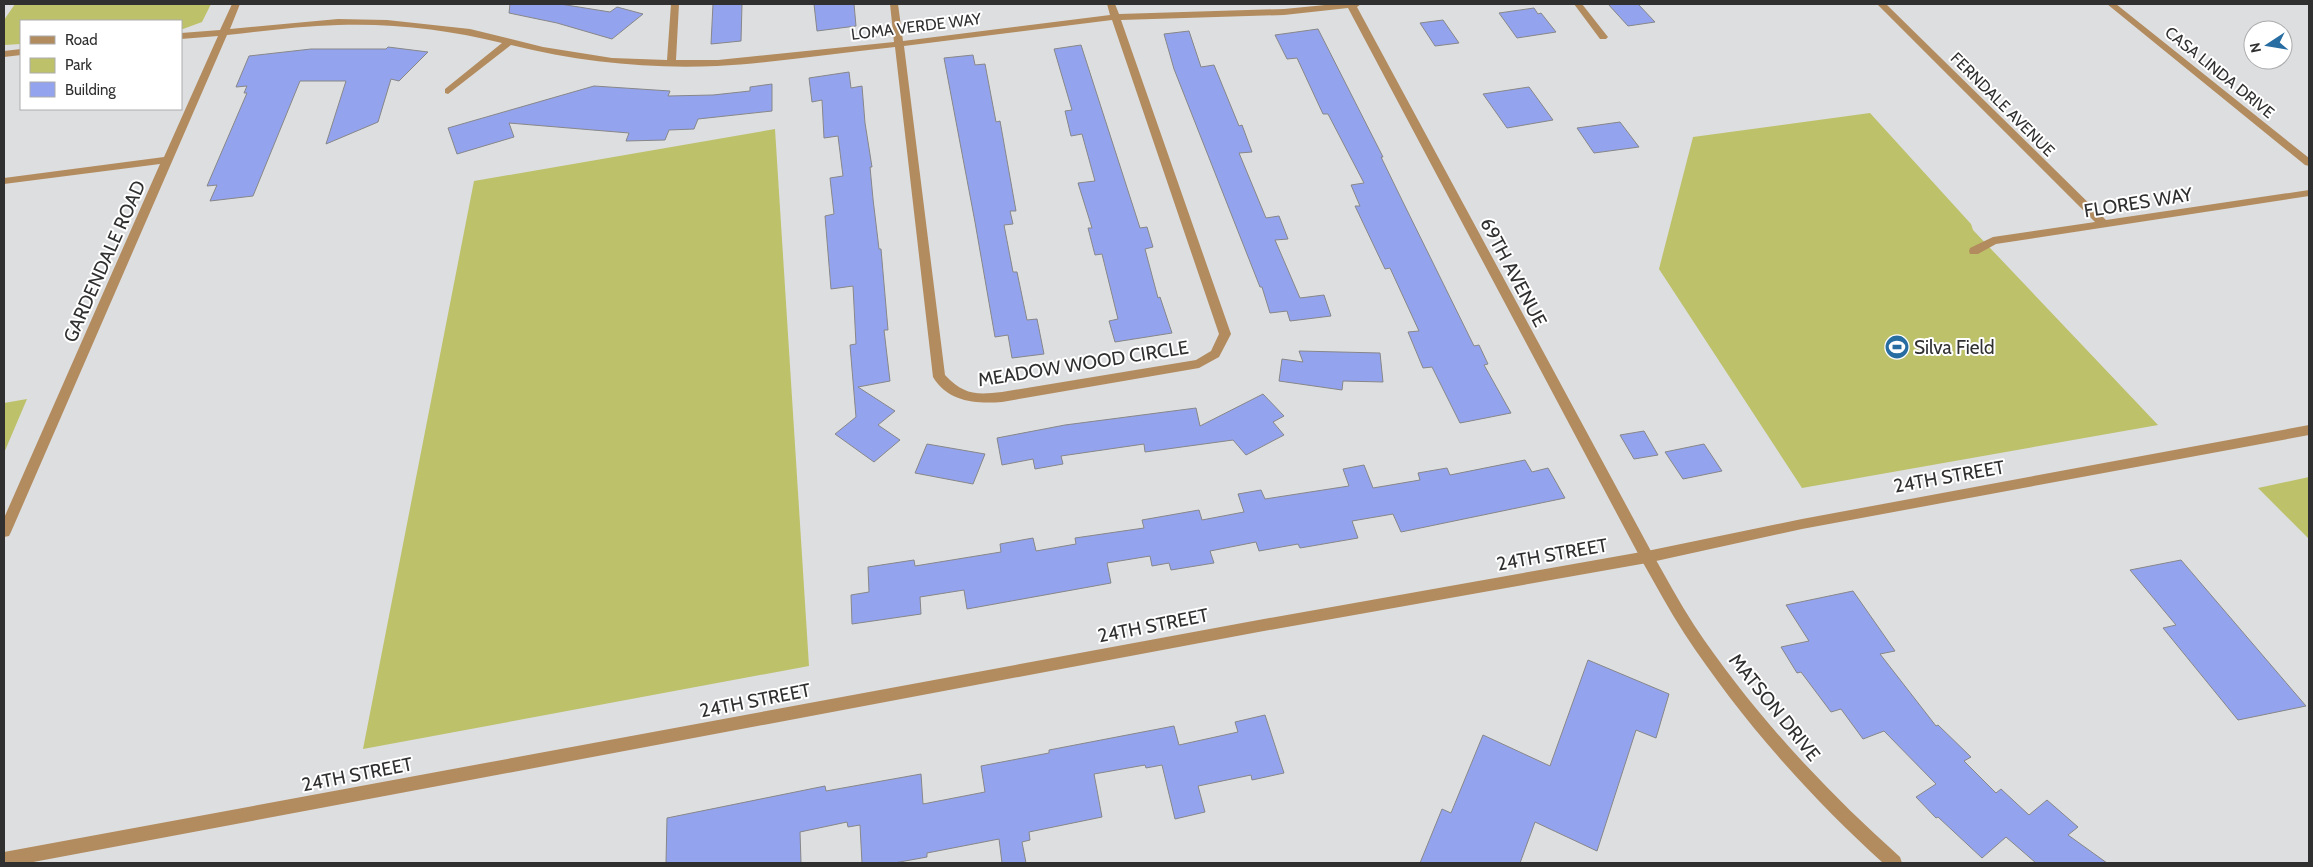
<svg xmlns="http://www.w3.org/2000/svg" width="2313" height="867" viewBox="0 0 2313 867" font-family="Cabin,sans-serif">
<rect width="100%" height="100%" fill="#dddee0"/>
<path fill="#bdc16a" d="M 15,4 L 211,4 L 202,22 L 183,29 L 181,29 L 181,21 L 21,21 L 21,44 L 4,45 L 4,20 Z
M 1870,113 L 1971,224 L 1973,230 L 2158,425 L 1802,488 L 1659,269 L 1693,137 Z
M 775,129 L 809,666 L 363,749 L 474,181 Z
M 27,399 L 4,453 L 4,403 Z
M 2309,477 L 2309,539 L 2258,488 Z"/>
<path fill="#94a3ee" stroke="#878789" d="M 510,4 L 560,4 L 610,12 L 617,7 L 643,14 L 612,39 L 557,23 L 509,13 Z
M 713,4 L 742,4 L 741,41 L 711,44 Z
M 814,4 L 854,4 L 856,26 L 817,31 Z
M 1608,4 L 1638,4 L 1655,22 L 1628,26 Z
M 1534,8 L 1538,14 L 1541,13 L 1556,32 L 1517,38 L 1499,13 Z
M 1443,20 L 1459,43 L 1435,46 L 1420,23 Z
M 1318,29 L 1383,157 L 1381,157 L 1399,194 L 1474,346 L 1479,345 L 1488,364 L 1484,365 L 1511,413 L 1460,423 L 1432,367 L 1423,368 L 1408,332 L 1419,331 L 1390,268 L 1385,269 L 1355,206 L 1360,206 L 1351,185 L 1364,183 L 1328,114 L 1323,114 L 1297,58 L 1287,59 L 1275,35 Z
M 1189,31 L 1201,67 L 1214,65 L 1239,126 L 1242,125 L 1252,152 L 1239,153 L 1266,218 L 1279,216 L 1288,239 L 1275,240 L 1300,298 L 1324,295 L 1331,316 L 1290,321 L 1287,311 L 1270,313 L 1262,287 L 1260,287 L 1174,69 L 1164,34 Z
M 1081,45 L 1140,228 L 1147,227 L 1153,247 L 1145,249 L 1158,298 L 1160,297 L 1172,333 L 1115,342 L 1109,321 L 1118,319 L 1102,254 L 1095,255 L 1088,228 L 1092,228 L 1078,183 L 1095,181 L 1082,134 L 1071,136 L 1065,111 L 1072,110 L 1054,49 Z
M 388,47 L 428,52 L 399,81 L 391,79 L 378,122 L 326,144 L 346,81 L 300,81 L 253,196 L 210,201 L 217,185 L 207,186 L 247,93 L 244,93 L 247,86 L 236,87 L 249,56 L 311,49 L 386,49 Z
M 973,55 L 975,65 L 985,64 L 996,122 L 1000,121 L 1016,211 L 1010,211 L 1013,224 L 1004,225 L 1013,272 L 1017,272 L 1027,320 L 1037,319 L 1044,354 L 1012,358 L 1008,335 L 995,337 L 975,222 L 944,58 Z
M 849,72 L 851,88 L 862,86 L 865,123 L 872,167 L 870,167 L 873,199 L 879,249 L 881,249 L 888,330 L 884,330 L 890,381 L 858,387 L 895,411 L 878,425 L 900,440 L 874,462 L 835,434 L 856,417 L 850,345 L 856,344 L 853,286 L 831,289 L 825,216 L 834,214 L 830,178 L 843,176 L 838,136 L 824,138 L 822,100 L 812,102 L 809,78 Z
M 772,84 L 772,111 L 698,119 L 694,129 L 669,130 L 665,140 L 626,141 L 629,133 L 509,123 L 514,137 L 457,154 L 448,128 L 594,86 L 670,91 L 668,96 L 713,95 L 750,91 L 750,87 Z
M 1529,87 L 1553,120 L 1507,128 L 1483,94 Z
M 1620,122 L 1639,147 L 1594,153 L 1577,128 Z
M 1299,351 L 1380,353 L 1383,382 L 1343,381 L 1342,390 L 1279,381 L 1282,359 L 1303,362 Z
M 1263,394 L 1284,416 L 1273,422 L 1284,435 L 1246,455 L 1233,440 L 1145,452 L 1144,444 L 1061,456 L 1063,464 L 1035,469 L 1033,459 L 1002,465 L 997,438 L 1065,425 L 1196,408 L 1200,426 Z
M 1644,431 L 1658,455 L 1634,459 L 1620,435 Z
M 927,444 L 985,454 L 973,484 L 915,473 Z
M 1704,444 L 1722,471 L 1683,479 L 1665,452 Z
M 1525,460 L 1532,472 L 1548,468 L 1565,498 L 1401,532 L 1393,514 L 1352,521 L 1358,538 L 1300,548 L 1298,544 L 1259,551 L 1256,542 L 1210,551 L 1214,563 L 1171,570 L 1169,563 L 1152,566 L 1150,556 L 1107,563 L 1111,583 L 967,609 L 964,590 L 920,597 L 921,614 L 852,624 L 851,595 L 869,592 L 868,567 L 914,560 L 915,566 L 1001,552 L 1000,544 L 1033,538 L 1036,551 L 1076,544 L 1075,538 L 1144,528 L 1142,520 L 1199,510 L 1202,520 L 1244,512 L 1238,494 L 1261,490 L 1265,499 L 1349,486 L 1343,469 L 1364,465 L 1373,488 L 1420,480 L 1418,473 L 1447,468 L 1450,475 Z
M 2181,560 L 2306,706 L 2238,720 L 2163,628 L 2176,625 L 2130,570 Z
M 1853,591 L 1895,651 L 1880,654 L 1936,726 L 1938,725 L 1971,757 L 1964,761 L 1996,793 L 2001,789 L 2029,815 L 2047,800 L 2078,827 L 2068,835 L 2107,863 L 2036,863 L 2006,837 L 1982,858 L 1938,817 L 1936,818 L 1916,797 L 1936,784 L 1884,731 L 1863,739 L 1841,709 L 1831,712 L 1801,672 L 1797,673 L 1781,647 L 1809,641 L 1786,605 Z
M 1588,660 L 1669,694 L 1656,738 L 1636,730 L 1597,851 L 1535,822 L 1520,863 L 1420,863 L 1442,809 L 1451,813 L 1483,735 L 1550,766 Z
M 1265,715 L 1284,773 L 1252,780 L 1251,775 L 1198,786 L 1205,812 L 1175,819 L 1162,765 L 1146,768 L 1145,765 L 1094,774 L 1102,817 L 1029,832 L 1030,840 L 1022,842 L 1026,863 L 1002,863 L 999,839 L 927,853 L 927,857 L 894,863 L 862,863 L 860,825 L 848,827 L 847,822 L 800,832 L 801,863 L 666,863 L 667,818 L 825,786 L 826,791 L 921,774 L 923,804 L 985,792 L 981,766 L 1049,753 L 1049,750 L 1174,726 L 1179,745 L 1238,732 L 1235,722 Z"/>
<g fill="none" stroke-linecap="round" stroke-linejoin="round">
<path fill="#b28c5f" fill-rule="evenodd" d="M 232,4 L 240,4 L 230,29 L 338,19 L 387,20 L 470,29 L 543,47 L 612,58 L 667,60 L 671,4 L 679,4 L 676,60 L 718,60 L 894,42 L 890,4 L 898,4 L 903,41 L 1110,15 L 1107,4 L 1115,4 L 1119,14 L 1284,9 L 1335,4 L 1361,4 L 1357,7 L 1652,553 C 1666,577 1679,602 1694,625 C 1752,712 1823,788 1900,857 L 1902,863 L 1883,863 C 1808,795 1740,718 1684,633 C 1669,610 1656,585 1642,561 L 1348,8 L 1284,15 L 1121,20 L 1231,334 L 1219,357 L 1199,368 L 1002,402 C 976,404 948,402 933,377 L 895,47 C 836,53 775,63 717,66 C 648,69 579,62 511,45 L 448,94 L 445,93 L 445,89 L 502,43 C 450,30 393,23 338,25 C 301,26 264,31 227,35 L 11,532 L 9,536 L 4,537 L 4,518 L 160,164 L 4,184 L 4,178 L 164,157 L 218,36 L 181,39 L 181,33 L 220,30 ZM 1112,20 L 1219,334 L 1211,351 L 1196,360 L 1002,392 C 976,395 964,395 945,375 L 904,46 Z
M 1574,4 L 1582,4 L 1608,37 L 1606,39 L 1600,39 Z
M 1877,4 L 1886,4 L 2106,220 L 2309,190 L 2309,196 L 1996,244 L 1978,254 L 1970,254 L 1969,251 L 1970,248 L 1993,237 L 2095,222 Z
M 2107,4 L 2116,4 L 2309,158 L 2309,166 L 2305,165 Z
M 21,49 L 21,55 L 4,57 L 4,51 Z"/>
<path fill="#b28c5f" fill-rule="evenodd" d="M 2309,425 L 2309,435 L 1802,529 L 1647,563 L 1253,633 L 28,863 L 4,863 L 4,852 L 1253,621 L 1647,551 L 1802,519 Z"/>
</g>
<defs>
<symbol id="stadium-disc" viewBox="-11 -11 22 22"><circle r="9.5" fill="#276da1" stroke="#fff"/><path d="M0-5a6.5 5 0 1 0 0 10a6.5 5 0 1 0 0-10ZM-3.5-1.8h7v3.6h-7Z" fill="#fff"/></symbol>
</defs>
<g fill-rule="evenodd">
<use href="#stadium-disc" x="1883" y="333" width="28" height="28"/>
</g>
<g text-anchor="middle" stroke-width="4" stroke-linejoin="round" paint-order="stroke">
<g font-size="16" fill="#303031" stroke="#fff">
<text transform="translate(916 26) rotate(-7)" y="6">LOMA VERDE WAY</text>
<text transform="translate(2220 72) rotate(39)" y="6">CASA LINDA DRIVE</text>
<text transform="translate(2003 104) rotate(45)" y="6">FERNDALE AVENUE</text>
</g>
<g font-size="19" fill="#303031" stroke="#fff">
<text transform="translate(2138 202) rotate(-9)" y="7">FLORES WAY</text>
<text transform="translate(104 261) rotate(-66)" y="7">GARDENDALE ROAD</text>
<text transform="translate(1514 272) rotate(62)" y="7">69TH AVENUE</text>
<text transform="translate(1083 363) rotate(-9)" y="7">MEADOW WOOD CIRCLE</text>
<text transform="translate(1949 476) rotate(-10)" y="7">24TH STREET</text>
<text transform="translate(1552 554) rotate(-10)" y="7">24TH STREET</text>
<text transform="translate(1153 625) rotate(-11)" y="7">24TH STREET</text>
<text transform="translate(755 700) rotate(-11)" y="7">24TH STREET</text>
<text transform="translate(1775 707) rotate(51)" y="7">MATSON DRIVE</text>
<text transform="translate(357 774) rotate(-11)" y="7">24TH STREET</text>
</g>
<g font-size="19" fill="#303031" stroke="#fff" text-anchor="start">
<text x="1914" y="354">Silva Field</text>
</g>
</g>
<rect width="2313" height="867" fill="none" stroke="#303031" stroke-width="10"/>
<rect x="20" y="20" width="162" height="90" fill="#ffffff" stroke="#acacad"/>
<rect x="30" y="36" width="25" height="8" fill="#b28c5f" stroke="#acacad"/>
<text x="65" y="45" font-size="15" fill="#303031">Road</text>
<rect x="30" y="58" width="25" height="15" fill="#bdc16a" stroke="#acacad"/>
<text x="65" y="70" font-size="15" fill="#303031">Park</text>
<rect x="30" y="82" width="25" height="15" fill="#94a3ee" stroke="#acacad"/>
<text x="65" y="95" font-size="15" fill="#303031">Building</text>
<g transform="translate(2268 45) rotate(258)"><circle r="24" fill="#ffffff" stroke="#acacad"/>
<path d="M0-4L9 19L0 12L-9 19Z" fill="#276da1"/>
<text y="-8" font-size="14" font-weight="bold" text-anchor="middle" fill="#303031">N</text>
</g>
</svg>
